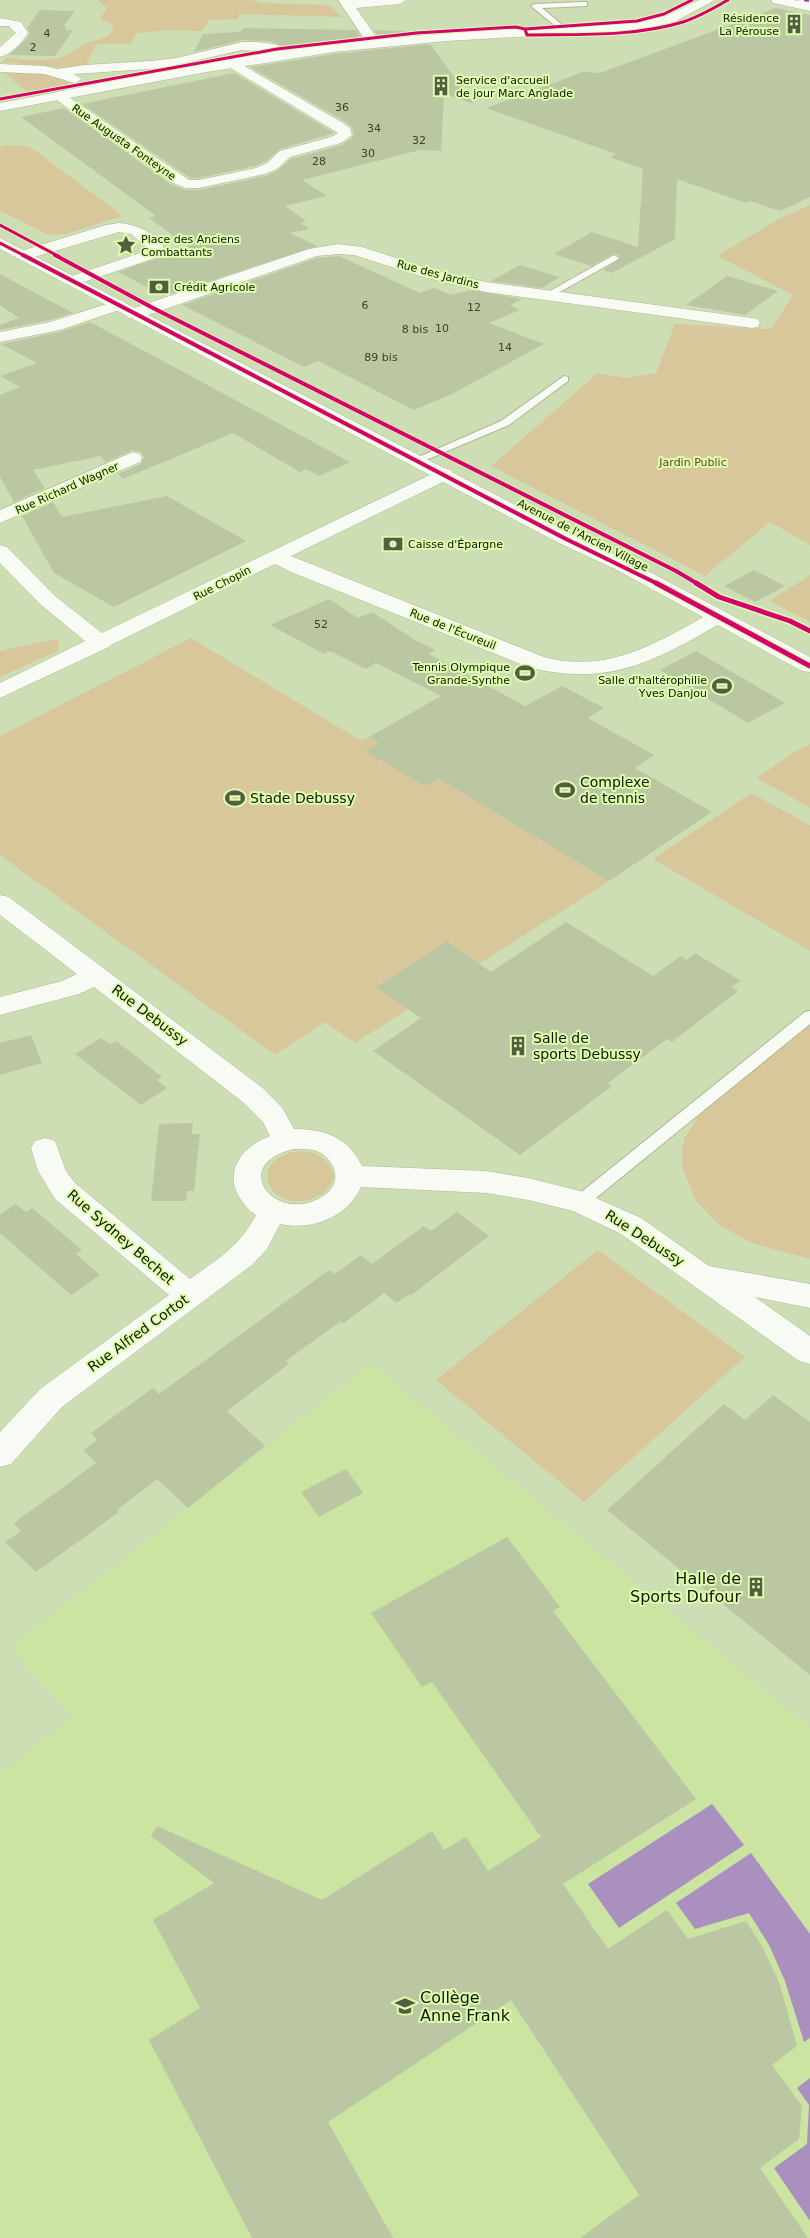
<svg xmlns="http://www.w3.org/2000/svg" width="810" height="2238" viewBox="0 0 810 2238" font-family="'DejaVu Sans',sans-serif">
<rect width="100%" height="100%" fill="#cedeb4"/>
<path fill="#cbe4a2" d="M 371,1364 L 810,1728 L 810,2238 L 0,2238 L 0,1774 L 73,1716 L 10,1648 Z"/>
<path fill="#d8c79b" d="M 97,0 L 253,0 L 262,3 L 330,5 L 342,17 L 239,14 L 238,19 L 209,20 L 202,31 L 165,30 L 137,33 L 130,44 L 99,44 L 95,47 L 86,65 L 64,68 L 2,62 L 6,58 C 25,59 46,63 64,56 C 72,54 77,47 84,44 C 96,39 106,41 114,29 L 110,23 L 100,19 L 107,8 Z
M 2,71 L 46,73 L 72,84 L 28,93 Z
M 5,145 L 29,146 L 123,216 L 66,234 L 49,235 L 0,211 L 0,147 Z
M 810,205 L 810,545 L 770,522 L 705,576 L 491,466 L 598,373 L 626,378 L 656,373 L 675,324 L 771,329 L 793,295 L 717,256 L 777,220 Z
M 810,575 L 810,622 L 770,601 Z
M 191,638 L 360,740 L 369,737 L 609,881 L 355,1043 L 325,1022 L 275,1055 L 0,855 L 0,736 Z
M 55,639 L 59,642 L 58,651 L 0,677 L 0,651 Z
M 810,744 L 810,808 L 757,778 L 794,752 Z
M 751,793 L 810,825 L 810,951 L 653,859 Z
M 810,1023 L 810,1259 L 752,1243 L 719,1225 L 696,1201 L 683,1169 L 682,1152 L 685,1137 L 704,1108 Z
M 299,1151 C 316,1152 330,1158 334,1176 C 331,1186 325,1194 314,1198 C 269,1215 243,1159 299,1151 Z
M 598,1250 L 745,1357 L 584,1502 L 436,1380 Z"/>
<path fill="#a990bf" d="M 712,1804 L 744,1845 L 619,1928 L 588,1884 Z
M 751,1853 L 810,1934 L 810,2038 L 804,2042 L 785,1981 L 769,1945 L 749,1913 L 695,1929 L 676,1903 Z
M 810,2078 L 810,2221 L 774,2168 L 807,2144 L 809,2105 L 797,2088 Z"/>
<path fill="#bac7a2" d="M 776,8 L 810,15 L 810,197 L 780,211 L 750,201 L 746,203 L 677,179 L 675,239 L 612,273 L 603,270 L 620,259 L 620,256 L 615,253 L 591,266 L 554,254 L 592,232 L 638,247 L 643,169 L 610,157 L 616,154 L 486,108 L 583,72 L 600,73 Z
M 40,10 L 75,11 L 64,26 L 67,27 L 65,30 L 73,30 L 55,56 L 9,55 L 27,38 L 30,34 L 27,28 Z
M 244,28 L 356,30 L 362,39 L 288,48 L 269,41 L 242,40 L 194,52 L 203,34 L 240,32 Z
M 374,30 L 421,32 L 422,34 L 379,37 Z
M 430,44 L 474,104 L 444,94 L 441,151 L 420,150 L 302,180 L 327,196 L 285,206 L 306,221 L 301,223 L 309,229 L 290,233 L 317,246 L 164,296 L 118,272 L 189,247 L 149,218 L 156,216 L 21,117 L 64,108 L 172,185 L 185,190 L 199,190 L 266,176 L 278,170 L 291,159 L 342,145 L 354,136 L 352,127 L 344,121 L 250,67 L 334,54 Z
M 234,73 L 334,133 L 280,149 L 266,161 L 255,166 L 199,178 L 190,178 L 82,104 Z
M 339,256 L 420,293 L 434,288 L 451,295 L 471,290 L 522,299 L 510,305 L 520,310 L 489,323 L 544,344 L 452,394 L 414,410 L 318,361 L 304,367 L 182,305 L 317,258 Z
M 520,265 L 560,277 L 542,288 L 491,281 Z
M 0,274 L 37,294 L 73,313 L 50,320 L 0,330 L 0,325 L 19,318 L 0,305 Z
M 727,276 L 778,291 L 745,315 L 686,305 Z
M 90,322 L 191,376 L 350,462 L 319,476 L 306,469 L 300,472 L 233,433 L 123,479 L 118,474 L 141,464 L 144,457 L 141,452 L 132,450 L 106,462 L 100,456 L 33,470 L 45,488 L 14,502 L 0,477 L 0,395 L 20,387 L 0,376 L 37,363 L 1,344 L 60,332 Z
M 167,496 L 246,541 L 114,607 L 54,573 L 22,516 L 53,502 L 62,517 Z
M 754,570 L 785,586 L 755,602 L 724,586 Z
M 329,599 L 358,618 L 372,612 L 415,640 L 435,650 L 429,654 L 525,706 L 562,686 L 604,708 L 588,718 L 654,755 L 635,768 L 712,812 L 609,881 L 439,779 L 425,786 L 365,751 L 379,743 L 369,737 L 441,696 L 376,663 L 366,669 L 330,651 L 324,654 L 270,625 Z
M 696,651 L 785,703 L 748,723 L 660,670 Z
M 566,922 L 653,976 L 681,956 L 686,960 L 695,953 L 741,981 L 731,987 L 738,991 L 672,1042 L 667,1039 L 608,1083 L 612,1086 L 520,1155 L 373,1051 L 421,1018 L 376,987 L 447,941 L 491,972 Z
M 31,1035 L 42,1063 L 0,1075 L 0,1043 Z
M 101,1038 L 110,1044 L 116,1041 L 140,1059 L 162,1077 L 157,1080 L 167,1088 L 141,1105 L 75,1054 Z
M 193,1123 L 192,1134 L 200,1134 L 194,1191 L 187,1191 L 186,1201 L 151,1201 L 159,1124 Z
M 16,1204 L 26,1212 L 32,1208 L 82,1250 L 76,1254 L 100,1275 L 71,1295 L 0,1233 L 0,1214 Z
M 457,1212 L 489,1236 L 410,1296 L 409,1294 L 397,1303 L 384,1293 L 344,1323 L 341,1321 L 286,1361 L 289,1364 L 227,1411 L 265,1446 L 188,1508 L 157,1479 L 117,1510 L 119,1512 L 36,1572 L 5,1542 L 21,1531 L 14,1523 L 96,1463 L 83,1450 L 97,1440 L 91,1433 L 153,1388 L 159,1394 L 329,1270 L 335,1274 L 361,1255 L 372,1264 L 424,1226 L 431,1231 Z
M 773,1395 L 810,1422 L 810,1675 L 607,1510 L 724,1404 L 745,1420 Z
M 346,1469 L 363,1493 L 319,1517 L 301,1492 Z
M 507,1537 L 560,1607 L 553,1611 L 696,1799 L 563,1884 L 608,1949 L 667,1910 L 688,1939 L 746,1921 L 763,1948 L 779,1982 L 797,2046 L 772,2065 L 802,2106 L 799,2139 L 760,2168 L 808,2238 L 580,2238 L 639,2195 L 511,2000 L 328,2122 L 393,2238 L 252,2238 L 149,2040 L 200,2008 L 153,1920 L 214,1883 L 151,1836 L 157,1826 L 322,1900 L 432,1831 L 444,1850 L 466,1837 L 488,1871 L 541,1837 L 432,1682 L 422,1687 L 371,1613 Z"/>
<g fill="none" stroke-linecap="round" stroke-linejoin="round">
<defs>
<path id="lane" d="M 584,2 L 587,2 L 587,6 L 542,8 L 567,29 L 567,33 L 564,33 L 531,6 L 535,4 Z
M 614,255 L 619,258 L 617,260 L 549,298 L 543,298 L 541,296 Z
M 564,376 L 568,377 L 568,381 L 509,425 L 421,462 L 413,462 L 412,460 L 501,421 Z
M 810,1011 L 810,1024 L 586,1206 L 580,1208 L 574,1206 L 572,1202 L 574,1198 L 805,1012 Z"/>
<path id="street" d="M 338,0 L 406,0 L 400,4 L 356,8 L 381,44 L 375,48 L 370,47 Z
M 798,0 L 810,0 L 810,5 L 800,3 Z
M 0,18 L 21,22 L 28,33 C 22,43 11,54 0,57 L 0,47 L 16,33 L 9,26 L 0,26 Z
M 242,42 C 258,42 281,41 293,55 L 286,59 L 269,52 L 242,50 L 163,68 L 74,74 L 82,79 L 75,83 L 44,74 L 0,72 L 0,64 L 45,66 L 57,69 L 85,65 L 150,61 L 177,58 Z
M 232,59 L 343,123 L 350,128 L 352,135 L 341,143 L 290,157 L 277,169 L 265,174 L 199,188 L 186,188 L 173,183 L 51,96 L 58,92 L 63,93 L 189,180 L 199,180 L 256,168 L 267,163 L 280,151 L 331,137 L 338,133 L 227,66 L 225,63 Z
M 119,223 C 132,223 164,235 164,251 L 158,257 L 72,286 L 66,284 L 64,281 L 66,278 L 146,251 L 148,248 L 131,234 L 119,232 L 24,260 L 18,258 L 16,255 L 18,252 L 106,225 Z
M 338,244 L 362,247 L 433,270 L 486,282 L 752,318 L 758,319 L 760,323 L 758,327 L 752,328 L 486,292 L 423,277 L 354,255 L 338,254 L 317,256 L 140,318 L 128,318 L 126,314 L 128,310 L 309,249 Z
M 119,300 L 125,302 L 127,305 L 125,308 L 60,330 L 0,342 L 0,332 L 50,322 Z
M 133,452 L 140,454 L 142,458 L 140,462 L 0,523 L 0,510 Z
M 444,468 L 451,470 L 453,474 L 451,478 L 291,556 L 544,657 C 609,674 656,643 711,613 L 718,611 L 725,613 L 728,617 L 725,621 C 656,660 611,688 528,667 L 291,572 L 275,564 L 111,645 L 109,647 L 0,698 L 0,683 L 85,641 L 41,605 L 0,563 L 0,545 L 7,547 L 55,596 L 102,633 Z
M 0,895 L 9,897 L 264,1089 L 283,1109 L 294,1129 C 325,1129 348,1137 362,1166 L 486,1171 L 528,1178 L 580,1191 L 641,1218 L 709,1266 L 810,1284 L 810,1308 L 755,1297 L 810,1336 L 810,1364 L 799,1361 L 621,1234 L 573,1211 L 528,1200 L 486,1193 L 361,1187 C 348,1217 312,1231 280,1224 L 267,1249 L 252,1265 L 62,1407 L 11,1464 L 0,1467 L 0,1432 L 40,1389 L 169,1295 L 55,1199 L 38,1171 L 31,1148 L 35,1141 L 45,1138 L 55,1141 L 66,1171 L 75,1183 L 190,1279 C 219,1258 239,1247 256,1215 C 248,1210 243,1203 238,1195 C 224,1168 245,1145 270,1136 L 263,1122 L 244,1103 L 94,987 L 79,994 L 0,1015 L 0,997 L 62,981 L 77,974 L 0,915 ZM 294,1149 C 301,1149 310,1149 317,1151 C 335,1159 343,1181 326,1194 C 279,1229 225,1165 294,1149 Z"/>
<path id="secondary" d="M 699,0 L 715,0 L 674,22 L 637,30 L 446,41 L 334,52 L 201,73 L 0,111 L 0,103 C 111,82 223,57 335,44 C 435,32 536,28 637,22 L 666,16 Z
M 771,0 L 794,0 L 810,3 L 810,11 L 773,3 Z
M 0,238 L 573,535 L 631,562 L 810,657 L 810,672 L 802,671 L 617,570 L 559,543 L 0,249 Z"/>
</defs>
<use href="#lane" stroke="#abb896" stroke-width="2"/>
<use href="#street" stroke="#abb896" stroke-width="1"/>
<use href="#secondary" stroke="#abb896" stroke-width="1"/>
<use href="#lane" fill="#f8faf4" fill-rule="evenodd"/>
<use href="#street" fill="#f8faf4" fill-rule="evenodd"/>
<use href="#secondary" fill="#f8faf4" fill-rule="evenodd"/>
<path stroke="#8e44ad" stroke-width="2.5" stroke-dasharray="5 2.5" stroke-linecap="butt" d="M 804,0 L 810,1"/>
<defs>
<path id="cycleway-far2" d="M 692,0 L 664,14 L 637,21 L 525,29 L 527,35 C 579,34 633,37 683,22 C 699,17 714,8 728,0
M 0,99 L 277,49 L 416,33 L 516,27 L 525,29
M 0,225 L 58,256
M 0,243 L 25,256"/>
<path id="cycleway-far1" d="M 23,255 L 566,539 L 658,584
M 55,255 L 153,308 L 676,571 L 698,584"/>
<path id="cycleway" d="M 656,583 L 810,666
M 696,583 L 719,597 L 790,621 L 810,631"/>
</defs>
<use href="#cycleway-far2" stroke="#dffdaf" stroke-width="5"/>
<use href="#cycleway-far1" stroke="#dffdaf" stroke-width="5.5"/>
<use href="#cycleway" stroke="#dffdaf" stroke-width="8"/>
<use href="#cycleway-far2" stroke="#d6006c" stroke-width="3"/>
<use href="#cycleway-far1" stroke="#d6006c" stroke-width="4"/>
<use href="#cycleway" stroke="#d6006c" stroke-width="5"/>
</g>
<defs>
<symbol id="building-bare" viewBox="-9 -9 18 18"><path d="M-4-6H4V6H1V3H-1V6H-4ZM-2.5-4.3h1.7v1.8h-1.7ZM.8-4.3h1.7v1.8H.8ZM-2.5-1h1.7V.8h-1.7ZM.8-1h1.7V.8H.8Z" fill="#525e3f" stroke="#dffdaf" stroke-width="2.5" paint-order="stroke"/></symbol>
<symbol id="sight-bare" viewBox="-9 -9 18 18"><path d="M0-6L1.8-2.2L6-1.7L2.9 1.2L3.7 5.4L0 3.3L-3.7 5.4L-2.9 1.2L-6-1.7L-1.8-2.2Z" fill="#525e3f" stroke="#dffdaf" stroke-width="2.5" paint-order="stroke"/></symbol>
<symbol id="bank-bare" viewBox="-9 -9 18 18"><path d="M-6-4H6V4H-6ZM0-2.3a2.3 2.3 0 1 0 0 4.6a2.3 2.3 0 1 0 0-4.6Z" fill="#525e3f" stroke="#dffdaf" stroke-width="2.5" paint-order="stroke"/></symbol>
<symbol id="stadium-bare" viewBox="-9 -9 18 18"><path d="M0-5a6.5 5 0 1 0 0 10a6.5 5 0 1 0 0-10ZM-3.5-1.8h7v3.6h-7Z" fill="#525e3f" stroke="#dffdaf" stroke-width="2.5" paint-order="stroke"/></symbol>
<symbol id="school-bare" viewBox="-9 -9 18 18"><path d="M0-5L7-2L0 1L-7-2ZM-4 1L0 2.5L4 1V4Q0 6-4 4Z" fill="#525e3f" stroke="#dffdaf" stroke-width="2.5" paint-order="stroke"/></symbol>
</defs>
<g fill-rule="evenodd">
<use href="#building-bare" x="780" y="10" width="28" height="28"/>
<use href="#building-bare" x="427" y="72" width="28" height="28"/>
<use href="#sight-bare" x="112" y="231" width="28" height="28"/>
<use href="#bank-bare" x="145" y="273" width="28" height="28"/>
<use href="#bank-bare" x="379" y="530" width="28" height="28"/>
<use href="#stadium-bare" x="511" y="659" width="28" height="28"/>
<use href="#stadium-bare" x="708" y="672" width="28" height="28"/>
<use href="#stadium-bare" x="551" y="776" width="28" height="28"/>
<use href="#stadium-bare" x="221" y="784" width="28" height="28"/>
<use href="#building-bare" x="504" y="1032" width="28" height="28"/>
<use href="#building-bare" x="742" y="1573" width="28" height="28"/>
<use href="#school-bare" x="391" y="1992" width="28" height="28"/>
</g>
<g text-anchor="middle" stroke-width="4" stroke-linejoin="round" paint-order="stroke">
<g font-size="11" fill="#0f1900" stroke="#dffdaf" text-anchor="start">
<text x="779" y="22" text-anchor="end">Résidence<tspan x="779" dy="13">La Pérouse</tspan></text>
<text x="456" y="84">Service d'accueil<tspan x="456" dy="13">de jour Marc Anglade</tspan></text>
<text x="141" y="243">Place des Anciens<tspan x="141" dy="13">Combattants</tspan></text>
<text x="174" y="291">Crédit Agricole</text>
<text x="408" y="548">Caisse d'Épargne</text>
<text x="510" y="671" text-anchor="end">Tennis Olympique<tspan x="510" dy="13">Grande-Synthe</tspan></text>
<text x="707" y="684" text-anchor="end">Salle d'haltérophilie<tspan x="707" dy="13">Yves Danjou</tspan></text>
</g>
<g font-size="11" fill="#3a4428">
<text x="47" y="37">4</text>
<text x="33" y="51">2</text>
<text x="342" y="111">36</text>
<text x="374" y="132">34</text>
<text x="419" y="144">32</text>
<text x="368" y="157">30</text>
<text x="319" y="165">28</text>
<text x="365" y="309">6</text>
<text x="474" y="311">12</text>
<text x="442" y="332">10</text>
<text x="415" y="333">8 bis</text>
<text x="505" y="351">14</text>
<text x="381" y="361">89 bis</text>
<text x="321" y="628">52</text>
</g>
<g font-size="11" fill="#0f1900" stroke="#dffdaf">
<text transform="translate(124 142) rotate(35)" y="4">Rue Augusta Fonteyne</text>
<text transform="translate(438 274) rotate(15)" y="4">Rue des Jardins</text>
<text transform="translate(67 488) rotate(-24)" y="4">Rue Richard Wagner</text>
<text transform="translate(583 535) rotate(27)" y="4">Avenue de l'Ancien Village</text>
<text transform="translate(222 583) rotate(-27)" y="4">Rue Chopin</text>
<text transform="translate(453 629) rotate(22)" y="4">Rue de l'Écureuil</text>
</g>
<g font-size="11" fill="#644423" stroke="#dffdaf">
<text x="693" y="466">Jardin Public</text>
</g>
<g font-size="14" fill="#0f1900" stroke="#dffdaf" text-anchor="start">
<text x="580" y="787">Complexe<tspan x="580" dy="16">de tennis</tspan></text>
<text x="250" y="803">Stade Debussy</text>
<text x="533" y="1043">Salle de<tspan x="533" dy="16">sports Debussy</tspan></text>
</g>
<g font-size="14" fill="#0f1900" stroke="#dffdaf">
<text transform="translate(150 1015) rotate(37)" y="5">Rue Debussy</text>
<text transform="translate(121 1237) rotate(41)" y="5">Rue Sydney Bechet</text>
<text transform="translate(645 1238) rotate(33)" y="5">Rue Debussy</text>
<text transform="translate(138 1333) rotate(-36)" y="5">Rue Alfred Cortot</text>
</g>
<g font-size="16" fill="#0f1900" stroke="#dffdaf" text-anchor="end">
<text x="741" y="1584">Halle de<tspan x="741" dy="18">Sports Dufour</tspan></text>
<text x="420" y="2003" text-anchor="start">Collège<tspan x="420" dy="18">Anne Frank</tspan></text>
</g>
</g>
</svg>
